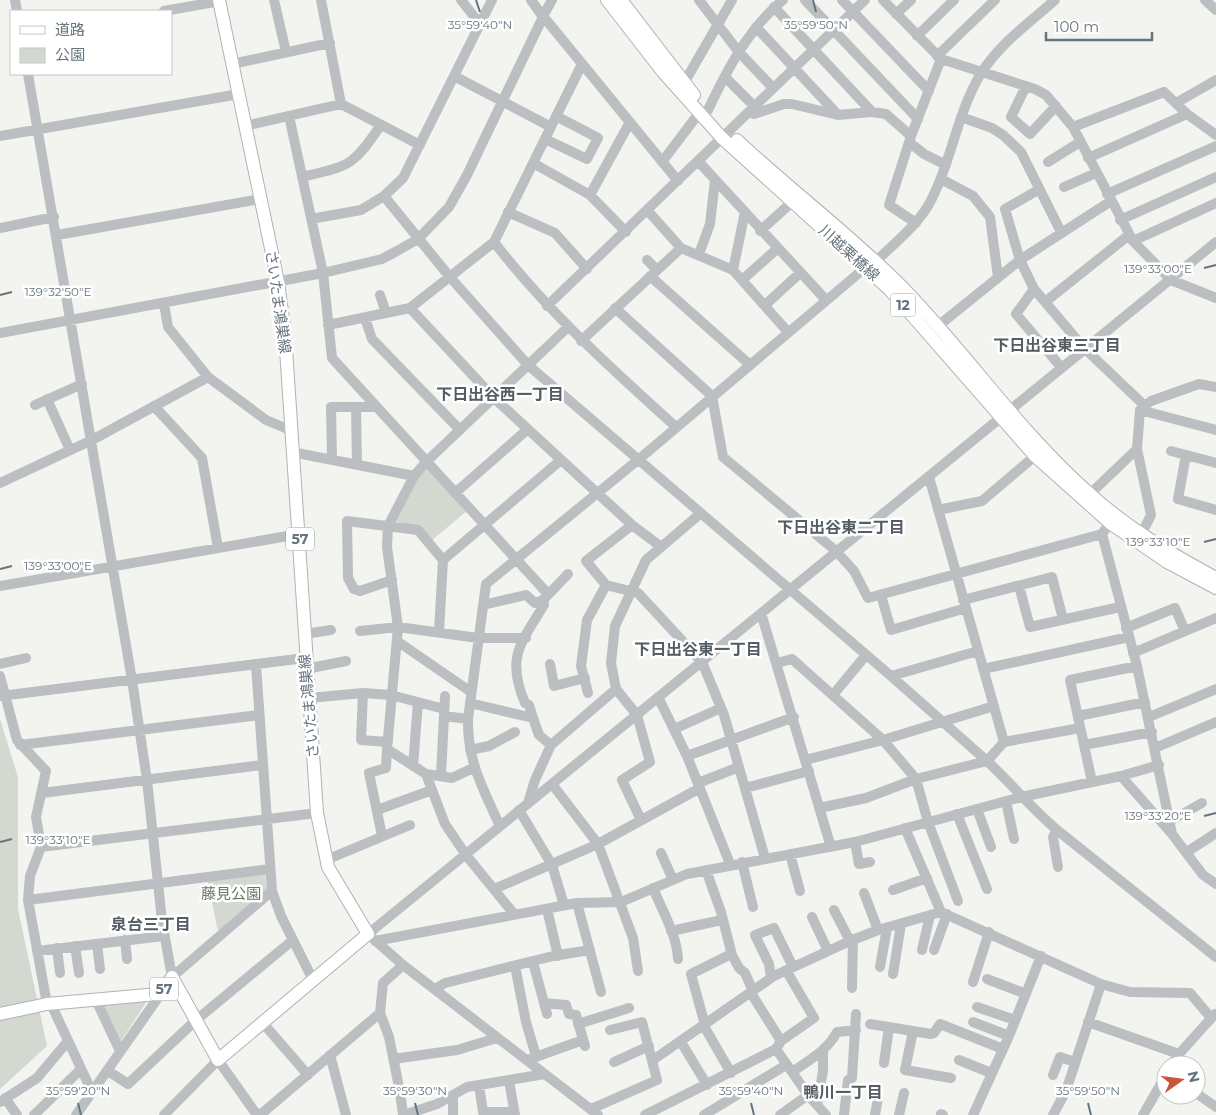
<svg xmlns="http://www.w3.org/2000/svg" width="1216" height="1115" viewBox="0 0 1216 1115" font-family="Montserrat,'Noto Sans JP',sans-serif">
<rect width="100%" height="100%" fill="#f3f3f0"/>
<path fill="#d3d8d0" d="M 428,468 L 468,510 L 431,541 L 395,522 L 418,474 Z
M 0,719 L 18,777 L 18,909 L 47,1046 L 0,1089 Z
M 264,866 L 267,890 L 218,931 L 207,879 Z
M 151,995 L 121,1041 L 99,1000 Z"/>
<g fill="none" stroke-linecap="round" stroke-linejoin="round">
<defs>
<path id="major" d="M 607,0 L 663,72 L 722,138 L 889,289 L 1035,456 L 1110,523 L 1167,562 L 1216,588
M 621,0 L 694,95
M 737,140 C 791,191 851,235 903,288 C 968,355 1020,433 1091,495 C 1129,529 1171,554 1216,578
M 0,1014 L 47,1004 L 158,994 L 162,992 L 172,977 L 218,1060 L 368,934 L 328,867 L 317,813 L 285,334 L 278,282 L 219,0"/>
</defs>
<use href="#major" stroke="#afb3b6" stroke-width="14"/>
<path stroke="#bbbfc1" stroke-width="10" d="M 15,0 L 17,11
M 274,0 L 286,52
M 321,0 L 341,104
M 461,0 L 480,24
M 552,0 L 543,16 L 678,181
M 699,0 L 738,51 L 773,88
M 805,0 L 918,119
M 842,0 L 929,91
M 883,0 L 941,59 L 1035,89 L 1046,95 L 1073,127 L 1133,241 L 1171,280 L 1216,298
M 1205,0 L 1216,10
M 774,7 L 872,112 L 886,114 L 911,136
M 164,11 L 220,1
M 896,14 L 911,0
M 756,27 L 838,115
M 917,36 L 954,0
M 937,56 L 995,0
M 232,64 L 330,43
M 582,64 L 494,242 C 547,311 611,368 676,427
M 28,74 L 132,680 L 147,780 L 162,921 L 172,977
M 454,76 L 551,127
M 725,77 L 754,106
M 684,83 L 732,0
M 1026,86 L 1011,117 L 1030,134 L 1056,106
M 1176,103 L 1216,80
M 708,110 C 727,70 748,29 783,0
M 749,112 L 754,114 L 784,104 L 792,104 L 838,115 L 872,112
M 289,116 L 323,273 L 332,358 L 548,594
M 961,117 L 992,128 L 1003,135 L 1021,152 L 1061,232
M 245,126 L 341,104 L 420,145
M 1073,127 L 1164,92 L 1187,114 L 1216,135
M 0,136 L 239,94
M 545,139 L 587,159 L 598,138 L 556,116
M 909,142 L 924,154 L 946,165
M 1088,158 L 1187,114
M 698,161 L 826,300
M 662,162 L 699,113
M 1048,162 L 1080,142
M 533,163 L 590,195 L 626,232
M 302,177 C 348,166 353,167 380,126
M 941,179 L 973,196 L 990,217 L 998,277
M 1064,187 L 1096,173
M 1038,190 L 1005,209 L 1020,260 L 1034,289 L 1084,348 L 1145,406
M 1107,194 L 1216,146
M 590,195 L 630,122
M 384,196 L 449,276 L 528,365 L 891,676 L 987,761
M 648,211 L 681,248 L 733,270 L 788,332
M 508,212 L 555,233 L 587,269
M 311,219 L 361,210 L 384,196 L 403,178 L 492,0
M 1120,220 L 1216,177
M 916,223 L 889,205 L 911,136 L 941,59
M 0,228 L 54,217
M 760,231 L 791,203
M 57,235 L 260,199
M 1133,241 L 1216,203
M 699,254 L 710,224 L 715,180
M 647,260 L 657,270
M 876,261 C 895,243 914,228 928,206 C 951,165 956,116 980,75 C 998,45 1029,23 1055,0
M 733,270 L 745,212
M 650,276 L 749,364
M 742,280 L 777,249
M 1034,289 L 1016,314 L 1061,367
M 380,295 L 386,313
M 1045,302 L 1129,235
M 164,304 L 168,327 L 208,377 L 266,420 L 290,430
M 765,305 L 800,273
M 547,306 L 865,0
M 410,308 L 494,398 L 632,525 L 660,546
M 615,308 L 712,396 L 723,457 L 836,551 L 854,571 L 868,598 L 1102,534 L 1110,523
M 365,318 L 372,339 L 460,430
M 328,325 L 410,308 L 494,242
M 938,326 L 1020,260 L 1111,201
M 0,333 L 323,273 L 382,259 L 397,251 L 418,239 L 449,207 L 467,175 L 543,17 L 531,0
M 581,341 L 681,248
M 47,399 L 70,450
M 35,405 L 82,384
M 154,406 L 202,458 L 218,548
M 356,408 L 357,464
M 1140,410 L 1216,430
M 1171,451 L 1216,463
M 292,452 L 414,476
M 1186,455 L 1178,499 L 1216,510
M 332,459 L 331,407 L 375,407
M 929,477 L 1004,742 L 987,761 C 1011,783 1031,808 1057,830 L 1216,957
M 0,483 L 92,440 L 208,377
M 455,493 L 528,429
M 1090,494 L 1137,449
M 938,510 L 982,501 L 1035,456
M 632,525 L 586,561 L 606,585 L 638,593 L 702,662 L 724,715 L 765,858
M 1102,534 L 1137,666 L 1172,834
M 1141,535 L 1151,515 L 1137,449 L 1140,410 L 1151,401 L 1199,384 L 1216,387
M 392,580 L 360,591 L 354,589 L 348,578 L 347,521 L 418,530 L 443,560
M 0,586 L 299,534
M 1019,586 L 1030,627 L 1120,607
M 881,595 L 891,630 L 966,608
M 963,600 L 1052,577 L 1063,619
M 483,605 L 526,595 L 535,603 L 543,600 L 568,574
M 761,613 L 831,847
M 1126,628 L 1175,608 L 1185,631
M 360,631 L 398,627 L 478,638 L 526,638
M 439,632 L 443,560 L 561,460
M 304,634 L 331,630
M 397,641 L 471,692
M 1133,653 L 1216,618
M 777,663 L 792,659 L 883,740 L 916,779 L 928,822 L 958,901
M 0,664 L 26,658
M 550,664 L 554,686 L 585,678
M 256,665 L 272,891 L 281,916 L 313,980
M 306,669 L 346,661
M 983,669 L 1129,637
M 0,676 L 17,740 L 46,771 L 36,817 L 41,847 L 30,876 L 28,900 L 47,1004
M 891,676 L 978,651
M 363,693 L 361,740 L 388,742
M 588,693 L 581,666 L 587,620 L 606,585
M 833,695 L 866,655
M 0,696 L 305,658
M 658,697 L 687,756 L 730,864
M 309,698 L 363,693 L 391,695 L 444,709
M 470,703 L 533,718 L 539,735 L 551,745
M 444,716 L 468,719
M 1078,716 L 1145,702
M 1149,717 L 1216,689
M 533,718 L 529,705 L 525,703 C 506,658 520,644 544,605 L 543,600
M 674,729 L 721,708
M 1004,742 L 1080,728
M 20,745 L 259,715
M 1084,745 L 1152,732
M 1155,748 L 1216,722
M 470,750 L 489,746 L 515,732
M 687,756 L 794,717
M 805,760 L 883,740 L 994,706
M 413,766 L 418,702
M 473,768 L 452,778 L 426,774 L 387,749 L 398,627 L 387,547 L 388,526 L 414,476 L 426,462 L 568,327
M 426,774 L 445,824 L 466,855 L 514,914
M 441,776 L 445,696
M 1121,776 L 1172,834 L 1203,875 L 1216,884
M 1092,782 L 1070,680 L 1137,666
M 698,783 L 739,767
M 552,784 L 598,844 L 633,938 L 638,971
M 745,788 L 809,771
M 42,793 L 262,765
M 1006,801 L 1014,839
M 528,803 L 535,780 L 551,745 L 616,689
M 819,808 L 866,798 L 916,779 L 987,761
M 977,809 L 991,847
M 377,810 L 432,790
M 519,810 L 552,865 L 564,905
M 957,814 L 987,889
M 641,820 L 622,780 L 650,762 L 637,715 L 616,689 L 611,663 L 615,626 L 646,560 L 701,513
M 1170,821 L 1202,803
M 500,826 C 483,789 467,760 468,719 L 486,584 L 638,460 L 866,267
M 905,828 L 941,912
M 1057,830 L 1053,837 L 1058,867
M 382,836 L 369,773 L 386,768 L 387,749
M 855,842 L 859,864 L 870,862
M 41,847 L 317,813
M 1187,852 L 1216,833
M 661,853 L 673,880
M 790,854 L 800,891
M 326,860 L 410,825
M 742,862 L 753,907
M 706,870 L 721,912 L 732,955 L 739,968 L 745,973 L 753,991
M 653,888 C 662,910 677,935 678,959
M 494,889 L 598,844 L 700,788
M 893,890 L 927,878
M 864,893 L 878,930
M 28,900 L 270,869
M 577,903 L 601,992
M 547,909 L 558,956
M 834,910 L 850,941
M 812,917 L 827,949
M 671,931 L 722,920
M 125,940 L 127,959
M 375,941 L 577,903 L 621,902 L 687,874 L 855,842 L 1021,797 L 1121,776 L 1159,765
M 97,944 L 100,969
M 75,946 L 79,973
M 57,948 L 60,973
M 922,950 L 930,915
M 934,950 L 947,914
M 37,951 L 164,936
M 533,962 L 547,1014
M 515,966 L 526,1022 L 536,1056
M 880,967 L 887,928
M 893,974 L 901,924
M 172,977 L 272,891
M 771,978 L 769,964 L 755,935 L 774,928 L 793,967
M 987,979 L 1026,994
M 973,982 L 989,932
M 852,988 L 853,939
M 435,989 L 445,983 L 553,956 L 590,950
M 751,993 L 781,1041
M 95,998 L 120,1051
M 544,1003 L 566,1005 L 569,1014 L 576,1015 L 585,1046
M 51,1004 L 92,1092
M 977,1007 L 1015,1020
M 262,1022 L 308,1075
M 973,1022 L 1009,1036
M 1088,1022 L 1179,1054
M 578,1024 L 629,1008
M 870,1024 L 931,1034 L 934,1033 L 940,1024 L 1003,1049
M 705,1025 L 691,974 L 731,954
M 704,1026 L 731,1073
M 913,1031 L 905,1070 L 951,1078
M 681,1042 L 707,1085
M 776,1049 L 781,1041 L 814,1018 L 786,970
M 330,1055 L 346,1115
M 393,1059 L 457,1050 L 497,1038
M 530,1059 L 583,1040
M 653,1060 L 774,976 L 850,941 L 878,930 L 941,912 L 1101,984 L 1130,992 L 1190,993 L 1211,1018
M 959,1060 L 991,1073
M 614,1062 L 649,1046
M 884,1063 L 889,1027
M 1172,1065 L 1179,1054 L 1215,1014
M 108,1071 L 128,1084 L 195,1021 L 293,940
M 792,1072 C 809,1060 827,1051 837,1032 L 856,1030
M 1053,1075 L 1060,1057 L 1075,1062
M 509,1081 L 515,1115
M 479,1085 L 483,1112 L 514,1112
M 1196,1093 L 1216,1107
M 5,1098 L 17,1115
M 0,1102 L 37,1078 L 68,1041
M 817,1105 L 823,1071 L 823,1051
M 591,1109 L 657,1080 L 642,1022 L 610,1030
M 941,1114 L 943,1115
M 34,1115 L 81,1069
M 76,1115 L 162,992
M 164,1115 L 218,1060 L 257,1115
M 260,1115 L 380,1013
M 403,1115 L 400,1092 L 389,1037 L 380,1013 L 383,983 L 403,965
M 404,1115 L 437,1104 L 467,1087 L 545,1074
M 453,1115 L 453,1097
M 598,1115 L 403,965 L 368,934 L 1216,242
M 645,1115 L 776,1049 L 808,1095 L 826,1115
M 704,1115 L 786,1065
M 780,1115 L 808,1095
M 844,1115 L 848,1080 L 852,1078 L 856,1014
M 875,1115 L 878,1098
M 899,1115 L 904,1093
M 973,1115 L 1009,1036 L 1041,956
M 1053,1115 L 1066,1091 L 1101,984
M 1143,1115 L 1166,1075"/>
<use href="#major" stroke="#fff" stroke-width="12"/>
</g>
<path fill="none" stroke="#66747d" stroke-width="2" d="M 476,0 L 480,12M 813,0 L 816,12M 1204,268 L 1216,265M 0,295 L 12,292M 1204,542 L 1216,539M 0,569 L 12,566M 1204,816 L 1216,813M 0,842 L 12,839M 78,1103 L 81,1115M 415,1103 L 418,1115M 751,1103 L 754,1115M 1088,1103 L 1091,1115"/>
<g text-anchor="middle" stroke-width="5" stroke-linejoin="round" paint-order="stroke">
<g fill="#fff" stroke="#949ea4" stroke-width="1">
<rect x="890.5" y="293.5" width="25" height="23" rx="4"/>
<rect x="286" y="527.5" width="28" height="23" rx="4"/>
<rect x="150" y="977.5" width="28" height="23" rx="4"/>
</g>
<g font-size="14" font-weight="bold" fill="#66747d">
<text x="903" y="310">12</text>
<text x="300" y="544">57</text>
<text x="164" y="994">57</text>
</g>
<g font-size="15" fill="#66747d" stroke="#fff">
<text transform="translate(849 253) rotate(42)" y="5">川越栗橋線</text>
<text transform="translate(278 302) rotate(82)" y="5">さいたま鴻巣線</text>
<text transform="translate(309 706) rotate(-95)" y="5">さいたま鴻巣線</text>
</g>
<g font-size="15" fill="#687564" stroke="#fff">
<text x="231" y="899">藤見公園</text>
</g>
<g font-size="16" font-weight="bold" fill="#535d63" stroke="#fff">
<text x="1057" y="351">下日出谷東三丁目</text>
<text x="500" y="400">下日出谷西一丁目</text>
<text x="841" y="533">下日出谷東二丁目</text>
<text x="698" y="655">下日出谷東一丁目</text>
<text x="151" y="930">泉台三丁目</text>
<text x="843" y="1098">鴨川一丁目</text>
</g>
</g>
<g font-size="12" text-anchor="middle" fill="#66747d" stroke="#fff" stroke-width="5" stroke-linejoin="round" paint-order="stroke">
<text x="480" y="29">35°59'40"N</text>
<text x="816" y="29">35°59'50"N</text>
<text x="1158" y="273">139°33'00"E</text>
<text x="58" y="296">139°32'50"E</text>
<text x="1158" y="546">139°33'10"E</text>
<text x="58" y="570">139°33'00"E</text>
<text x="1158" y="820">139°33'20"E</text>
<text x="58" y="844">139°33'10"E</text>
<text x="78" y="1095">35°59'20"N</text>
<text x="415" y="1095">35°59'30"N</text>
<text x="751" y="1095">35°59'40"N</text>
<text x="1088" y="1095">35°59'50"N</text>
</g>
<rect x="10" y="10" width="162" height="65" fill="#ffffff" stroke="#c2c7cb"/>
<rect x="20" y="26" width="25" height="8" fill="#ffffff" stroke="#c2c7cb"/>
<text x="55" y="35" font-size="15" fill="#66747d">道路</text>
<rect x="20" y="48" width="25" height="15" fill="#d3d8d0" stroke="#c2c7cb"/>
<text x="55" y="60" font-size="15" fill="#66747d">公園</text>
<g transform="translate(1181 1080) rotate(76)"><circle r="24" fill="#ffffff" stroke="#c2c7cb"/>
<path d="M0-4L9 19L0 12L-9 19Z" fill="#cb5338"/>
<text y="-8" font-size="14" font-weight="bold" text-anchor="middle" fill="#66747d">N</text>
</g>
<path d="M1046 32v8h106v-8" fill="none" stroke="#66747d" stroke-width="2.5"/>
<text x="1054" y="32" font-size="15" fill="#66747d" stroke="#ffffff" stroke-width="4" paint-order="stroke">100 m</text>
</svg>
